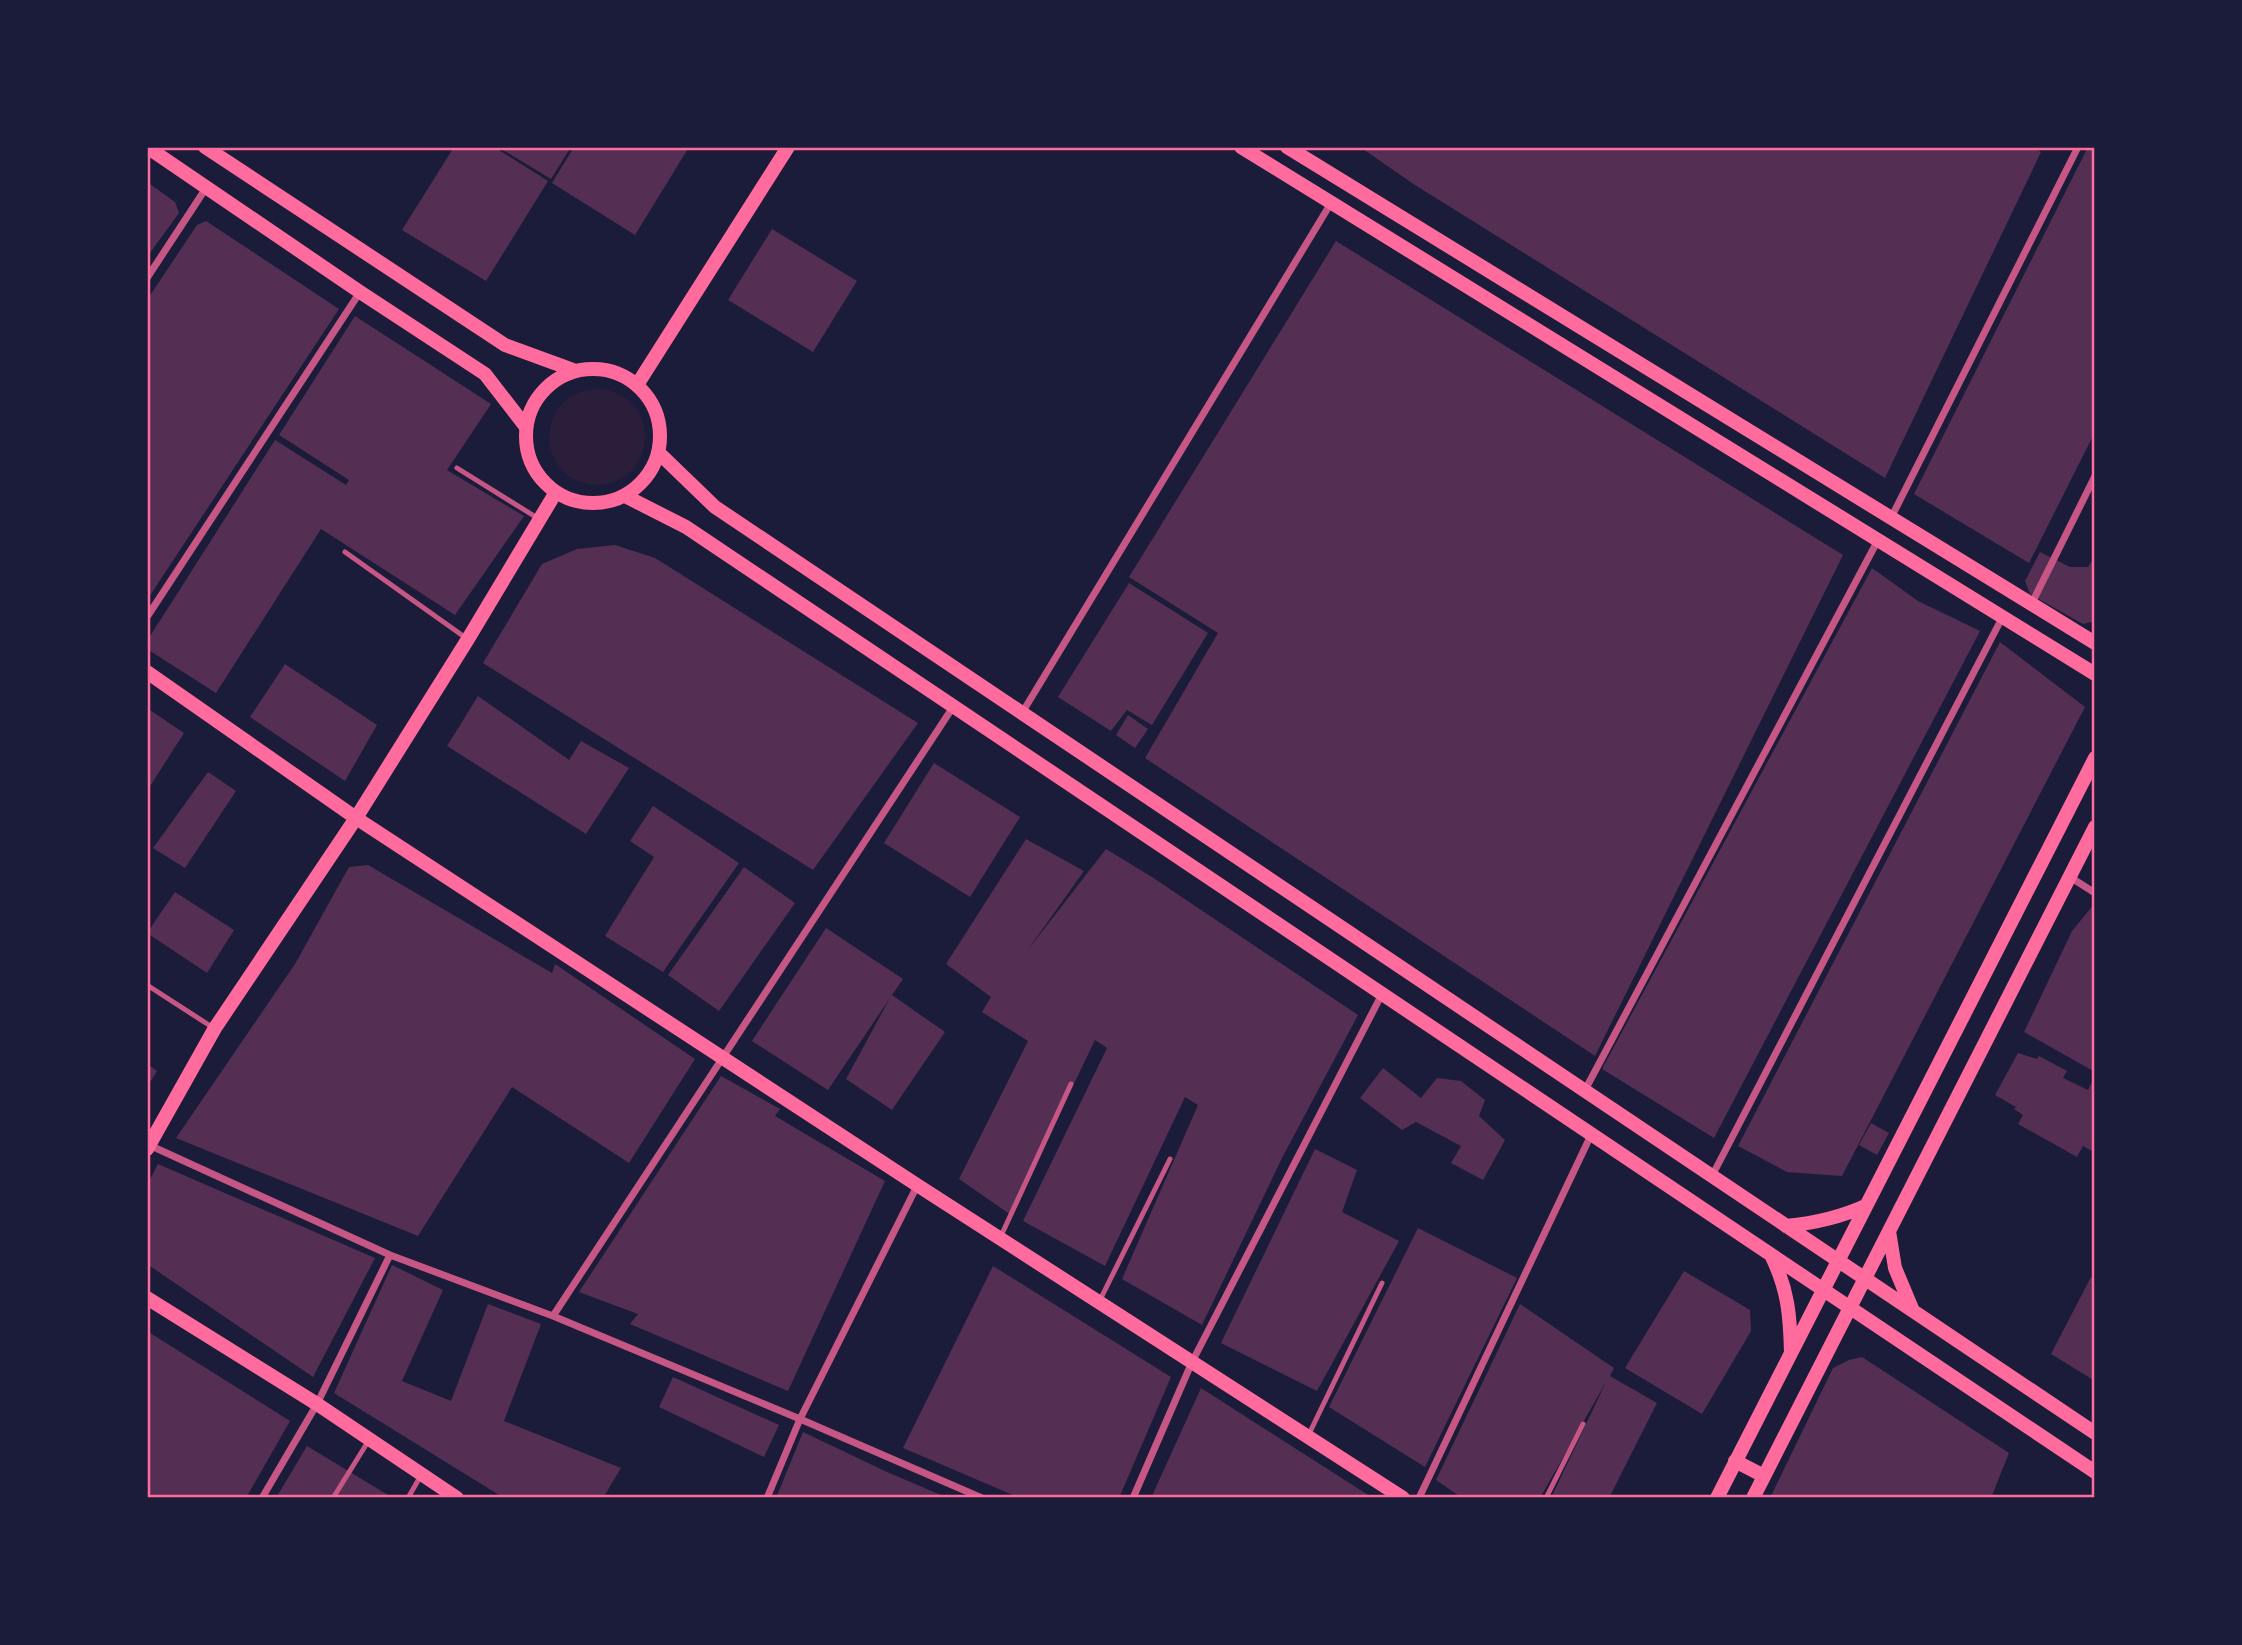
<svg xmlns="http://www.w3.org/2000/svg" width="2242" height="1645" viewBox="0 0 2242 1645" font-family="'Asap Condensed',sans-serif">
<rect width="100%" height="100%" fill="#1b1b3a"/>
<path fill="#2a1e3b" d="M549 437a48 48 0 1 1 96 0a48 48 0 1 1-96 0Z"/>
<path fill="#542f53" d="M 454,147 L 494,147 L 548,181 L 486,281 L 402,230 Z
M 498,147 L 571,147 L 551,179 Z
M 574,147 L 689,147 L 635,235 L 552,183 Z
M 1360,147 L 2032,147 L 2041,152 L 1885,478 L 1415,185 Z
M 2088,147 L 2095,147 L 2095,432 L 2029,563 L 1914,494 Z
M 147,182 L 175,202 L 179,213 L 147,257 Z
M 206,221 L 339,309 L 147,600 L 147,300 L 197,225 Z
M 772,229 L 857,281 L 813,352 L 728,300 Z
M 1336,241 L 1843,555 L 1595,1056 L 1145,758 L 1218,633 L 1129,577 Z
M 355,316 L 491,404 L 447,470 L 524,516 L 455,615 L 321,529 L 216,693 L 147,649 L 147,641 L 275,440 L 346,485 L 349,480 L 279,435 Z
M 615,545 L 655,558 L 918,723 L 813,870 L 483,663 L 542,564 L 577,549 Z
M 2040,552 L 2070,567 L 2088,567 L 2095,556 L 2095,621 L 2083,624 L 2030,594 L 2025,581 Z
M 1872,568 L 1918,601 L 1980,631 L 1714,1138 L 1602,1069 Z
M 1129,583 L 1208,633 L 1152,725 L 1127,710 L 1111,731 L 1058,697 Z
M 2000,642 L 2085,707 L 1842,1176 L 1787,1172 L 1738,1146 Z
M 285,664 L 377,725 L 345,781 L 250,717 Z
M 478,696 L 569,760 L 581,741 L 629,768 L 586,834 L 447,746 Z
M 147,708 L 184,733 L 147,791 Z
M 1128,715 L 1148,729 L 1135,748 L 1116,735 Z
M 934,763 L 1020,817 L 970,897 L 884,843 Z
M 208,772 L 236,791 L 185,868 L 153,848 Z
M 653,806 L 739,863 L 663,972 L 605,936 L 654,857 L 630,841 Z
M 1026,839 L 1084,871 L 1027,951 L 1106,849 L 1152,877 L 1358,1015 L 1282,1158 L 1202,1325 L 1122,1279 L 1198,1105 L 1185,1097 L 1105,1266 L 1023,1221 L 1107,1048 L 1095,1040 L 1011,1215 L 959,1179 L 1028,1041 L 982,1012 L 991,997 L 946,964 Z
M 368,865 L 552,973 L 555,964 L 695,1059 L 629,1163 L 512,1087 L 418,1236 L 176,1138 L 295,964 L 349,867 Z
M 744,867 L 795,903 L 719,1011 L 668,975 Z
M 175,892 L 234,930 L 207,973 L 147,933 Z
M 2095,903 L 2095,1072 L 2024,1032 L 2072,931 Z
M 826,928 L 903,979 L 892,995 L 945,1032 L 892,1110 L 846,1079 L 890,998 L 828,1090 L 752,1041 Z
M 2018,1053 L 2037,1059 L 2039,1056 L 2067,1071 L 2063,1078 L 2088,1090 L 2092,1082 L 2095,1084 L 2095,1146 L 2092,1151 L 2083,1146 L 2077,1157 L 2018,1124 L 2023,1115 L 2014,1109 L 2016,1107 L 1995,1095 Z
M 147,1064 L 157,1071 L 147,1087 Z
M 1383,1068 L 1421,1098 L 1437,1078 L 1461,1081 L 1485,1100 L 1479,1116 L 1505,1140 L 1483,1180 L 1451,1163 L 1461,1146 L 1416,1122 L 1402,1130 L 1360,1098 Z
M 721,1076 L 780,1109 L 775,1116 L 885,1181 L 788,1391 L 630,1324 L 638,1314 L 579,1292 Z
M 1871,1123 L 1889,1133 L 1877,1155 L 1859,1145 Z
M 1315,1149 L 1357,1170 L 1342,1212 L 1399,1241 L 1317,1391 L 1221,1343 Z
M 158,1164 L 375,1258 L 313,1377 L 147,1264 L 147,1185 Z
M 1418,1228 L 1517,1278 L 1425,1467 L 1329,1407 Z
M 392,1265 L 443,1290 L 402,1381 L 451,1401 L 488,1304 L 541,1324 L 504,1421 L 621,1468 L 603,1498 L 504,1498 L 334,1393 Z
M 993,1266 L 1171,1377 L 1119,1498 L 1020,1498 L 903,1448 Z
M 1684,1271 L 1750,1310 L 1751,1331 L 1702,1414 L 1625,1368 Z
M 2091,1277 L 2095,1280 L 2095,1381 L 2051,1354 Z
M 1520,1304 L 1614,1368 L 1610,1376 L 1657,1403 L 1609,1498 L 1551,1498 L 1606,1382 L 1540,1498 L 1462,1498 L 1436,1480 Z
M 147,1331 L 290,1421 L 246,1498 L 147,1498 Z
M 1862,1357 L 2009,1453 L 1991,1498 L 1770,1498 L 1833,1368 L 1849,1360 Z
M 673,1377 L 779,1425 L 764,1457 L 659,1407 Z
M 1201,1388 L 1373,1498 L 1151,1498 Z
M 803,1432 L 887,1472 L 948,1498 L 776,1498 Z
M 307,1446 L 393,1498 L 276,1498 Z"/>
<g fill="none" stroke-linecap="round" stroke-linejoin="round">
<path stroke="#c65784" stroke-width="5" d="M 457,468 L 539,519
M 345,552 L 466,638
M 147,985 L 212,1027
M 1001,1236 L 1071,1084
M 1099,1302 L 1170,1159
M 1309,1434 L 1382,1283
M 333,1498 L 369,1440
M 408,1498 L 420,1477
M 1546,1498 L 1583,1424"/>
<path stroke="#c65784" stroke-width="7" d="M 147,278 L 206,188
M 1891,518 L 2078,147
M 2032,603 L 2095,476
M 147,617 L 360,292
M 1022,713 L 1331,203
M 2070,877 L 2095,893
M 1585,1090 L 1878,540
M 149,1145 L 390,1255 L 553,1316 L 800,1419 L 982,1498
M 1712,1176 L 2002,618
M 553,1316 L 953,707
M 262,1498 L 317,1404 L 390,1255
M 767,1498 L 800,1419 L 917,1186
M 1133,1498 L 1192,1362 L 1382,994
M 1419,1498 L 1591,1135"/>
<path stroke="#ff6b9d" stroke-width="14" d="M 147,147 L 360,292 L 485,374 L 526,427
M 205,147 L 505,345 L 576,371
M 1241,147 L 2095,674
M 1287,147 L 2095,643
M526 436a67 67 0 1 1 134 0a67 67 0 1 1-134 0Z
M 637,385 L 788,147
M 659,453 L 715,507 L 2095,1433
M 625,496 L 686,527 L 2095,1472
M 147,672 L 356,818 L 917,1185 L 1403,1498
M 147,1149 L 215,1028 L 356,818 L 468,639 L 556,492
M 1786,1226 C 1815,1223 1839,1218 1865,1206
M 1889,1231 L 1895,1268 L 1913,1311
M 1772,1257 C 1788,1290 1790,1315 1791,1352
M 147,1298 L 317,1404 L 457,1498
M 1735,1461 L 1764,1476
M 1717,1498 L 2095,758
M 1753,1498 L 2095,827"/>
</g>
<rect width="2242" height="1645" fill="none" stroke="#1b1b3a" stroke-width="298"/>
<rect x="149" y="149" width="1944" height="1347" fill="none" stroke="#ff6b9d" stroke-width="2.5"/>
</svg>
